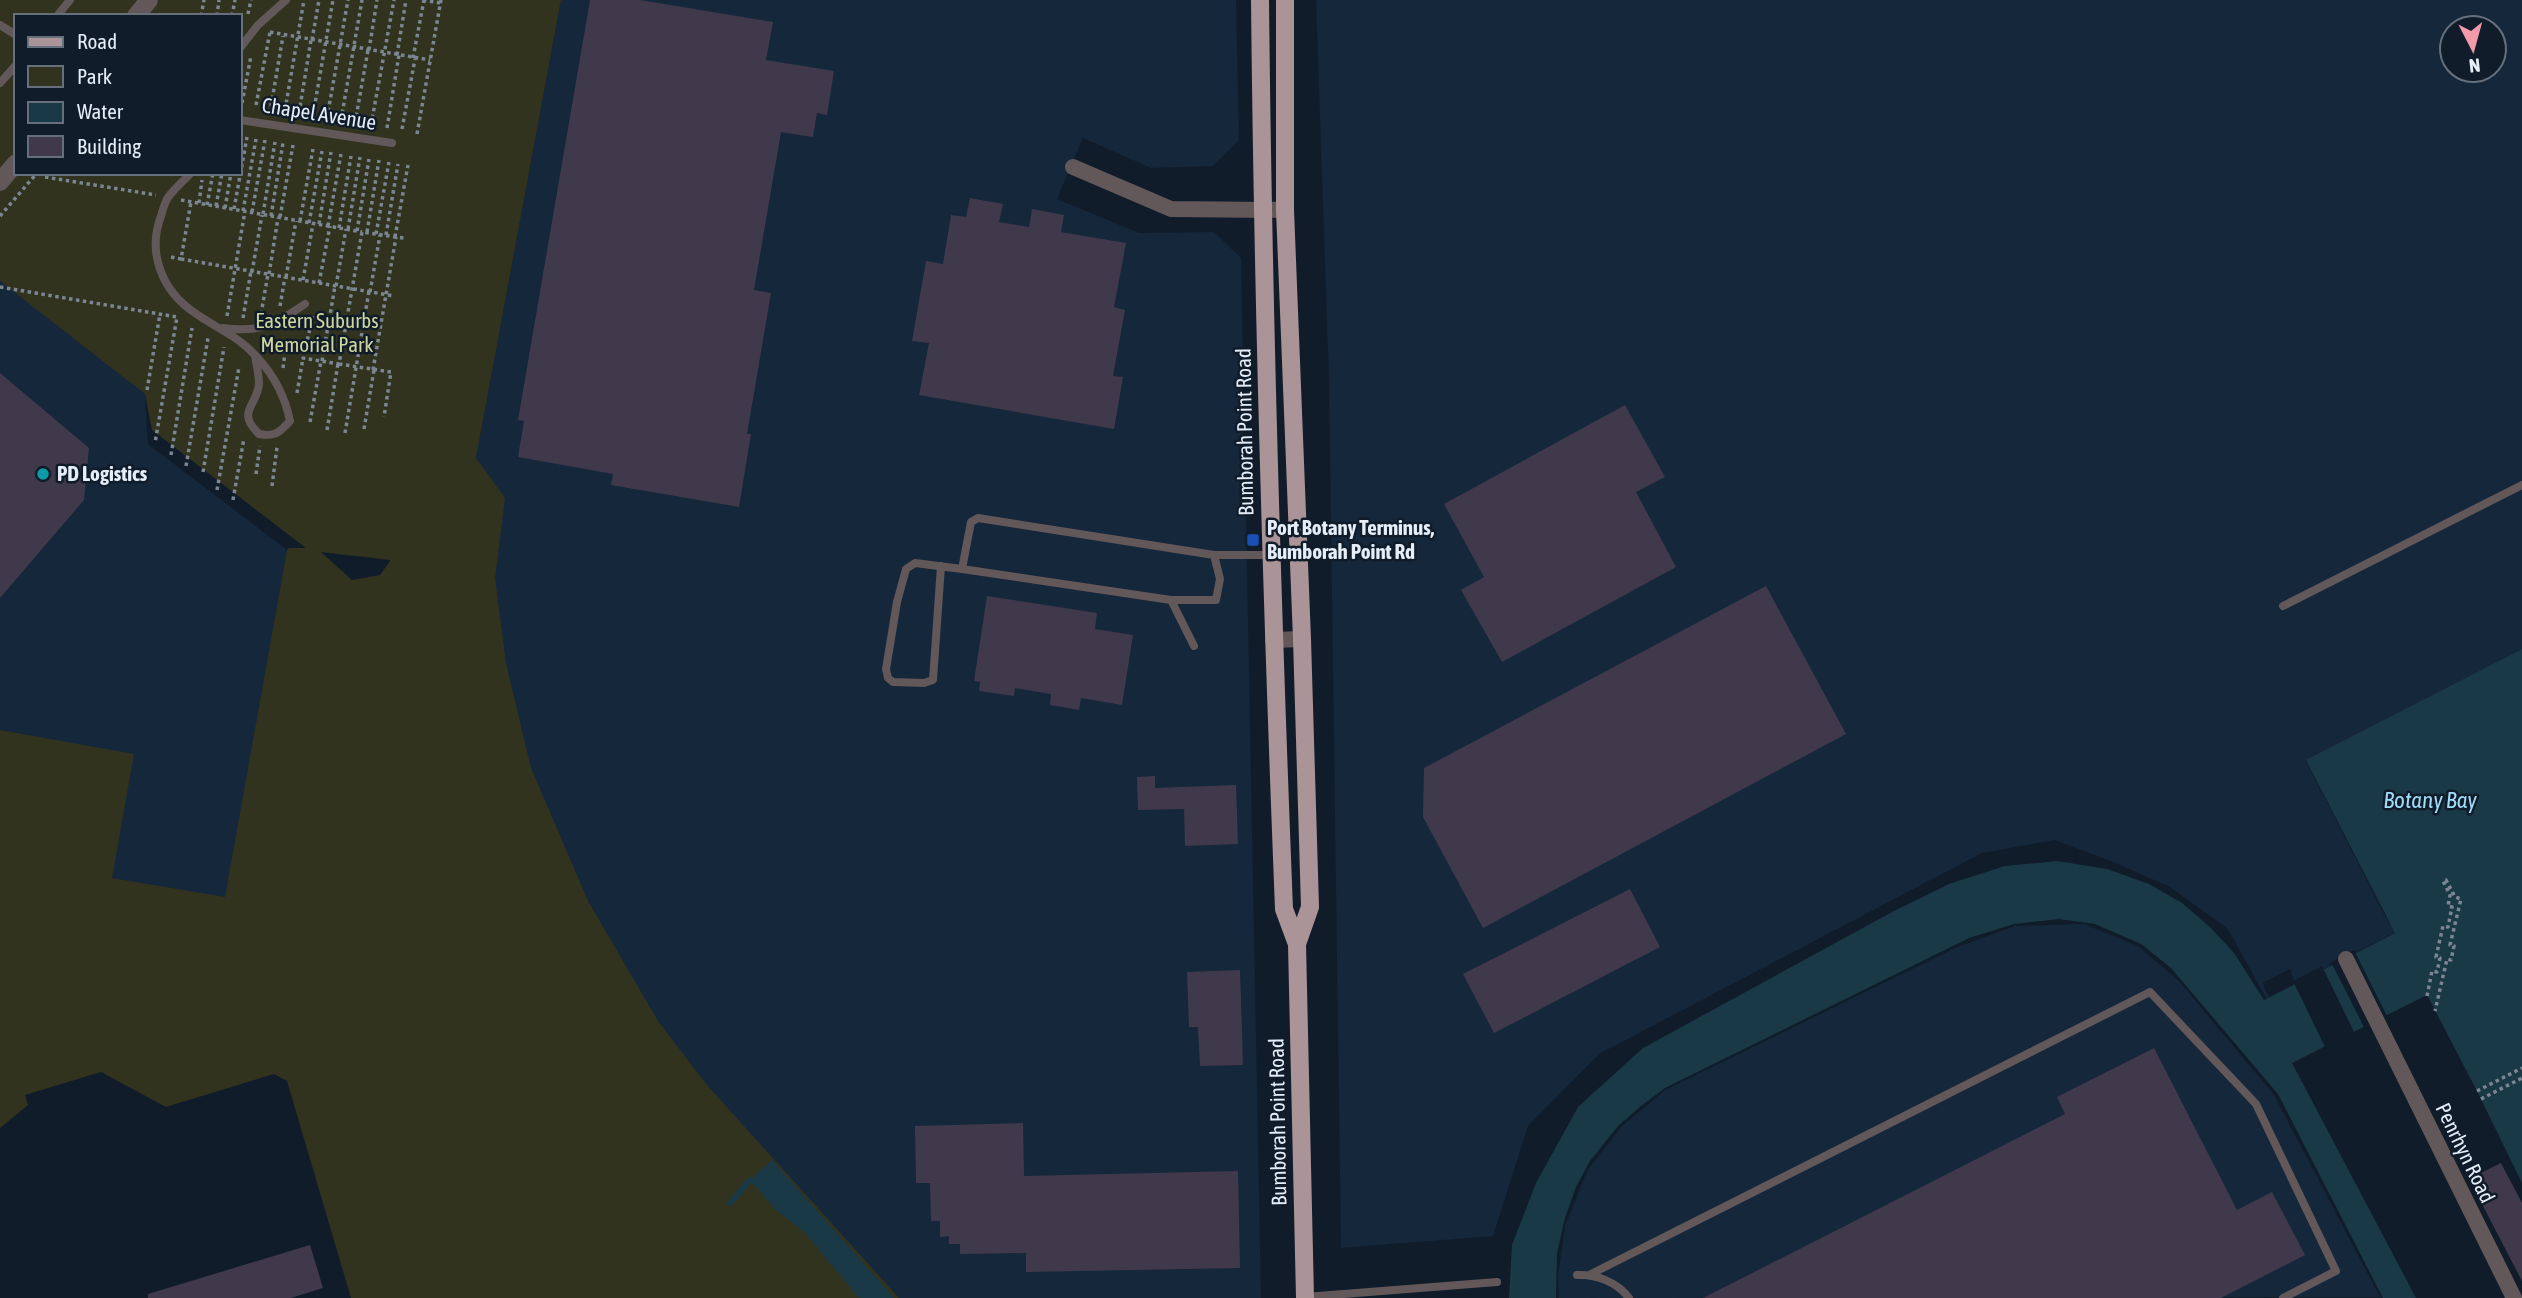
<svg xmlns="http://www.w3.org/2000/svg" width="2522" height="1298" viewBox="0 0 2522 1298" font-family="'Asap Condensed',sans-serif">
<rect width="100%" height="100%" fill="#101c2a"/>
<path fill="#15273a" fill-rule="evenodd" d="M 561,0 L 1236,0 L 1239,140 L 1213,166 L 1151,168 L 1083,138 L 1057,199 L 1139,233 L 1214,232 L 1241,258 L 1261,1298 L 853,1298 L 705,1141 L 520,808 L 468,500 Z
M 1316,0 L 2522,0 L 2522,649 L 2306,761 L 2386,918 L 2396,932 L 2331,964 L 2329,962 L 2330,966 L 2295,984 L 2290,969 L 2262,983 L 2269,997 L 2266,998 L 2228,929 L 2170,887 L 2111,861 L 2055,840 L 1982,853 L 1599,1054 L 1528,1126 L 1493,1236 L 1341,1248 L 1329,380 ZM 2452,28 L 2494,28 L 2494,70 L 2452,70 Z
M 0,275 L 145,394 L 148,444 L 287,550 L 226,898 L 111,878 L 22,735 L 0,730 Z
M 2084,924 L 2138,946 L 2179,981 L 2274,1095 L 2380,1297 L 1559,1298 L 1558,1277 L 1565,1226 L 1587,1171 L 1621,1127 L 1665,1090 L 1955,948 L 2015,926 Z"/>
<path fill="#31331f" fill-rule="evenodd" d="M 0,0 L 561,0 L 476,458 L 505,498 L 495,578 L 506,663 L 531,768 L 588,901 L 658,1021 L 707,1085 L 899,1298 L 351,1298 L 287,1081 L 274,1074 L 166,1107 L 101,1072 L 25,1095 L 28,1105 L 0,1128 L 0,730 L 134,754 L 112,878 L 225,897 L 287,550 L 289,548 L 306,548 L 152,430 L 145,394 L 0,281 ZM 16,16 L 240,16 L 240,173 L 16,173 ZM 321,552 L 390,560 L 390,561 L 380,575 L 352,580 Z"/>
<path fill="#1a3947" d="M 2522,649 L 2522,1183 L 2477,1091 L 2427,995 L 2292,1063 L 2416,1298 L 2383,1298 L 2278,1094 L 2171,968 L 2141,944 L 2095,924 L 2059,919 L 2014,924 L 1969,938 L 1665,1088 L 1641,1106 L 1618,1126 L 1590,1161 L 1576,1187 L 1565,1218 L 1557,1253 L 1556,1298 L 1509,1298 L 1512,1245 L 1536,1183 L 1578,1107 L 1643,1048 L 1894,911 L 1949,884 L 2005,866 L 2057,861 L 2107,869 L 2149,884 L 2182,903 L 2211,928 L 2234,953 L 2264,1000 L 2395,933 L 2306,760 Z
M 772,1160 L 894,1298 L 859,1298 L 805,1233 L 775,1209 L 750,1180 Z"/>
<path fill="#101c2a" d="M 2354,950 L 2388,1018 L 2365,1029 L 2331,962 Z
M 2322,966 L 2355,1034 L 2326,1049 L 2293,981 Z"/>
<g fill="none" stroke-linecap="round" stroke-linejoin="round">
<path stroke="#1a3947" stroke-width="6" d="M 730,1203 L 750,1180 L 757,1183"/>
</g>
<path fill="#40394c" d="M 590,0 L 640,0 L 773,22 L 766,60 L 834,71 L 827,115 L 817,113 L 813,137 L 781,132 L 754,290 L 771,293 L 747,434 L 751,434 L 739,507 L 611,485 L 613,474 L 518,457 L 524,421 L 518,420 Z
M 970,198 L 1003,204 L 999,222 L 1029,227 L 1032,209 L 1064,215 L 1061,232 L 1126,243 L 1114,307 L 1125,310 L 1113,376 L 1123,377 L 1114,429 L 919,395 L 929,343 L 912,341 L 926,261 L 943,264 L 951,215 L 966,217 Z
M 0,373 L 89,448 L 84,500 L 0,598 Z
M 1625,405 L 1665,477 L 1636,492 L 1676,567 L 1502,662 L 1461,590 L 1484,577 L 1444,504 Z
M 1766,586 L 1846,734 L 1483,928 L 1423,817 L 1424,768 Z
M 987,596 L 1097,613 L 1095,629 L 1133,635 L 1122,705 L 1081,698 L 1079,710 L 1050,705 L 1051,694 L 1015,688 L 1014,696 L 979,691 L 980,682 L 974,681 Z
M 1155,776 L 1155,788 L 1236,785 L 1238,844 L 1185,846 L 1184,809 L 1138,810 L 1137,777 Z
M 1630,889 L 1660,947 L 1494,1033 L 1463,974 Z
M 1240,970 L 1243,1065 L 1200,1066 L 1198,1027 L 1189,1027 L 1187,972 Z
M 2154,1048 L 2237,1210 L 2272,1192 L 2305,1255 L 2221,1298 L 1703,1298 L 2065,1114 L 2057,1097 Z
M 1023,1123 L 1024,1176 L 1238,1171 L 1240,1268 L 1026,1272 L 1026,1253 L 960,1254 L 960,1244 L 949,1244 L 949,1236 L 940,1237 L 940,1221 L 931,1221 L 930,1183 L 916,1183 L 915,1126 Z
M 2501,1163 L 2522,1203 L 2522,1281 L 2469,1179 Z
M 310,1245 L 323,1288 L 291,1298 L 148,1298 L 148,1294 Z"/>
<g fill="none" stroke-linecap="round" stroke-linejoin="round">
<path stroke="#7b8692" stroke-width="3.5" stroke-dasharray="3.5 3.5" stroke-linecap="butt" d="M 423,0 L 441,3
M 248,14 L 251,0
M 185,16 L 185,15
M 201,16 L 204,0
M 217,16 L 219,0
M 232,16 L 235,0
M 270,32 L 430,60
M 312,40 L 319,0
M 369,50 L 377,0
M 397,55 L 406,0
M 413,58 L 424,0
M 242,103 L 251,56
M 256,105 L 270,32
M 271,106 L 283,36
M 285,110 L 304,0
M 299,113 L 311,40
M 313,115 L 333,0
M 327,118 L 348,0
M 341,120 L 362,0
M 355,123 L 368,50
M 371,125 L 394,0
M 387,128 L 399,55
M 402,129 L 415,59
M 417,134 L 441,0
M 45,177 L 156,195
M 181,200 L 362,232
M 199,203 L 202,180
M 207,205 L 213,173
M 216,206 L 222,173
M 225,208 L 231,173
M 234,209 L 247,137
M 243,211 L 256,139
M 252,212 L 265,140
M 263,214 L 275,142
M 0,216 L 37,173
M 271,216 L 283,143
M 280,217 L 293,145
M 300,221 L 313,149
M 309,223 L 322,151
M 319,224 L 331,152
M 328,226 L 341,154
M 339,228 L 351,156
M 348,229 L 360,157
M 357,231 L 369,159
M 367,232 L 379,160
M 376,234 L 389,162
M 386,235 L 398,164
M 395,237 L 408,165
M 171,257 L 181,259 L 191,202
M 181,259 L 394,296
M 252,272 L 262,215
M 269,274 L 278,218
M 286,277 L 296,221
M 303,280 L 313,224
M 319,283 L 330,226
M 336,286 L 346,229
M 0,287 L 177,317 L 155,443
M 370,292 L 380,235
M 280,306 L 285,277
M 261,314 L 268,274
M 227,316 L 245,211
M 313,316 L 303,358 L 339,364 L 362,232 L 404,238
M 243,318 L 251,271
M 322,361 L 335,286
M 339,364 L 391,372 L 384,417
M 283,368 L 286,346
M 373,370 L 396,237
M 147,390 L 160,314
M 297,393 L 303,358
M 310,422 L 321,361
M 364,429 L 374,370
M 327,430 L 338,364
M 345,433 L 369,291
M 171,455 L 192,328
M 186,466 L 208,338
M 203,472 L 224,347
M 256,474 L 260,446
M 272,486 L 277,447
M 217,490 L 239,367
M 233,500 L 244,438
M 2427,996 L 2432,971 L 2437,972 L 2440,958 L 2436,957 L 2443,926 L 2448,927 L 2452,907 L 2448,906 L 2450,895 L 2443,881 L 2446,880 L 2455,897 L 2461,899 L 2450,945 L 2454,946 L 2451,960 L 2447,959 L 2435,1011
M 2477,1091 L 2522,1068
M 2481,1099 L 2522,1078"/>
<path stroke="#625759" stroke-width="8" d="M 57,16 L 70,0
M 0,25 L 16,35
M 240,48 L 258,25 L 286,0
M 0,83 L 16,65
M 240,120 L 392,143
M 191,173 C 184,180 175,188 169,196 C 165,201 163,209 161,216 C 147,253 162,291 195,313 C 216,328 238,336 256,356 C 274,375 285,396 290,421 C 279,433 275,437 259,434 C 235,411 258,406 259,383 C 259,374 256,364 255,355
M 223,328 C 261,333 274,325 305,304
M 941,566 L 933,680 L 924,683 L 893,682 L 888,678 L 886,669 L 897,602 L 906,569 L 915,563 L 962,569 L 1171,600 L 1194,646
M 962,569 L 971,522 L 978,518 L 1214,555 L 1271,555
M 1171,600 L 1216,600 L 1220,579 L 1214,555
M 2283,606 L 2522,485
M 1591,1274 L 2150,992 L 2256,1104 L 2336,1271 L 2283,1298
M 1577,1275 C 1596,1274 1617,1282 1629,1298
M 1305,1297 L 1497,1282"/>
<path stroke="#625759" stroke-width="16" d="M 1073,167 L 1171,209 L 1285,210
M 1273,640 L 1302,639
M 2346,959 L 2514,1298"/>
<path stroke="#625759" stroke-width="18" d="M 136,16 L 149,0
M 0,182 L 16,163"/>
<path stroke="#ab9497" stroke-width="18" d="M 1260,0 C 1263,303 1272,606 1284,909 L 1297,944 L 1305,1298
M 1285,0 L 1285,210 L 1302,639 L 1310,907 L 1297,944"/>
</g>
<circle fill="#0f9aa8" stroke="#101c2a" stroke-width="2.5" cx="43" cy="474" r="7"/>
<rect fill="#1a4fb4" stroke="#101c2a" stroke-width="2.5" x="1246" y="533" width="14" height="14" rx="3.5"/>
<g text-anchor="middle" stroke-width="5" stroke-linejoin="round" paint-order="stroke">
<g font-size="21" fill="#e5eef8" stroke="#101c2a">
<text transform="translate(319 114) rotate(9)" y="7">Chapel Avenue</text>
<text transform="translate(1245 432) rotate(-91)" y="7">Bumborah Point Road</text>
<text transform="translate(1278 1122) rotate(-91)" y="7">Bumborah Point Road</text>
<text transform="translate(2465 1153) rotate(64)" y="7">Penrhyn Road</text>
</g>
<g font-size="21" fill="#d0d79e" stroke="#101c2a">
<text x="317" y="328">Eastern Suburbs<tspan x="317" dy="24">Memorial Park</tspan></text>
</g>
<g font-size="21" font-weight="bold" fill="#e5eef8" stroke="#101c2a" text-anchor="start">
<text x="57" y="481">PD Logistics</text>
<text x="1267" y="535">Port Botany Terminus,<tspan x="1267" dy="24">Bumborah Point Rd</tspan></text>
</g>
<g font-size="23" font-style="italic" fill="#9fddfa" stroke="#101c2a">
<text x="2430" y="808">Botany Bay</text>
</g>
</g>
<rect x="14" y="14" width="228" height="161" fill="#101c2a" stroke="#65707c" stroke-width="2"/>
<rect x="28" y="37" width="35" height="10" fill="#ab9497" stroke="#65707c" stroke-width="2"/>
<text x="77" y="49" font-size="21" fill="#e5eef8">Road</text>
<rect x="28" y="66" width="35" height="21" fill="#31331f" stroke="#65707c" stroke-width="2"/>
<text x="77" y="84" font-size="21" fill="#e5eef8">Park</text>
<rect x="28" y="102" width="35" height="21" fill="#1a3947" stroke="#65707c" stroke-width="2"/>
<text x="77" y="119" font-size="21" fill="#e5eef8">Water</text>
<rect x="28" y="136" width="35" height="21" fill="#40394c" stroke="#65707c" stroke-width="2"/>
<text x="77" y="154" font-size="21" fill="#e5eef8">Building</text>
<g transform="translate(2473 49) rotate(174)"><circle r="33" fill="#101c2a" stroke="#65707c" stroke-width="2"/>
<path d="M0-5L12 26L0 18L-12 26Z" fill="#f39aaa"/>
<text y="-10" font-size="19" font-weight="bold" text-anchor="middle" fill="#e5eef8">N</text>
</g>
</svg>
